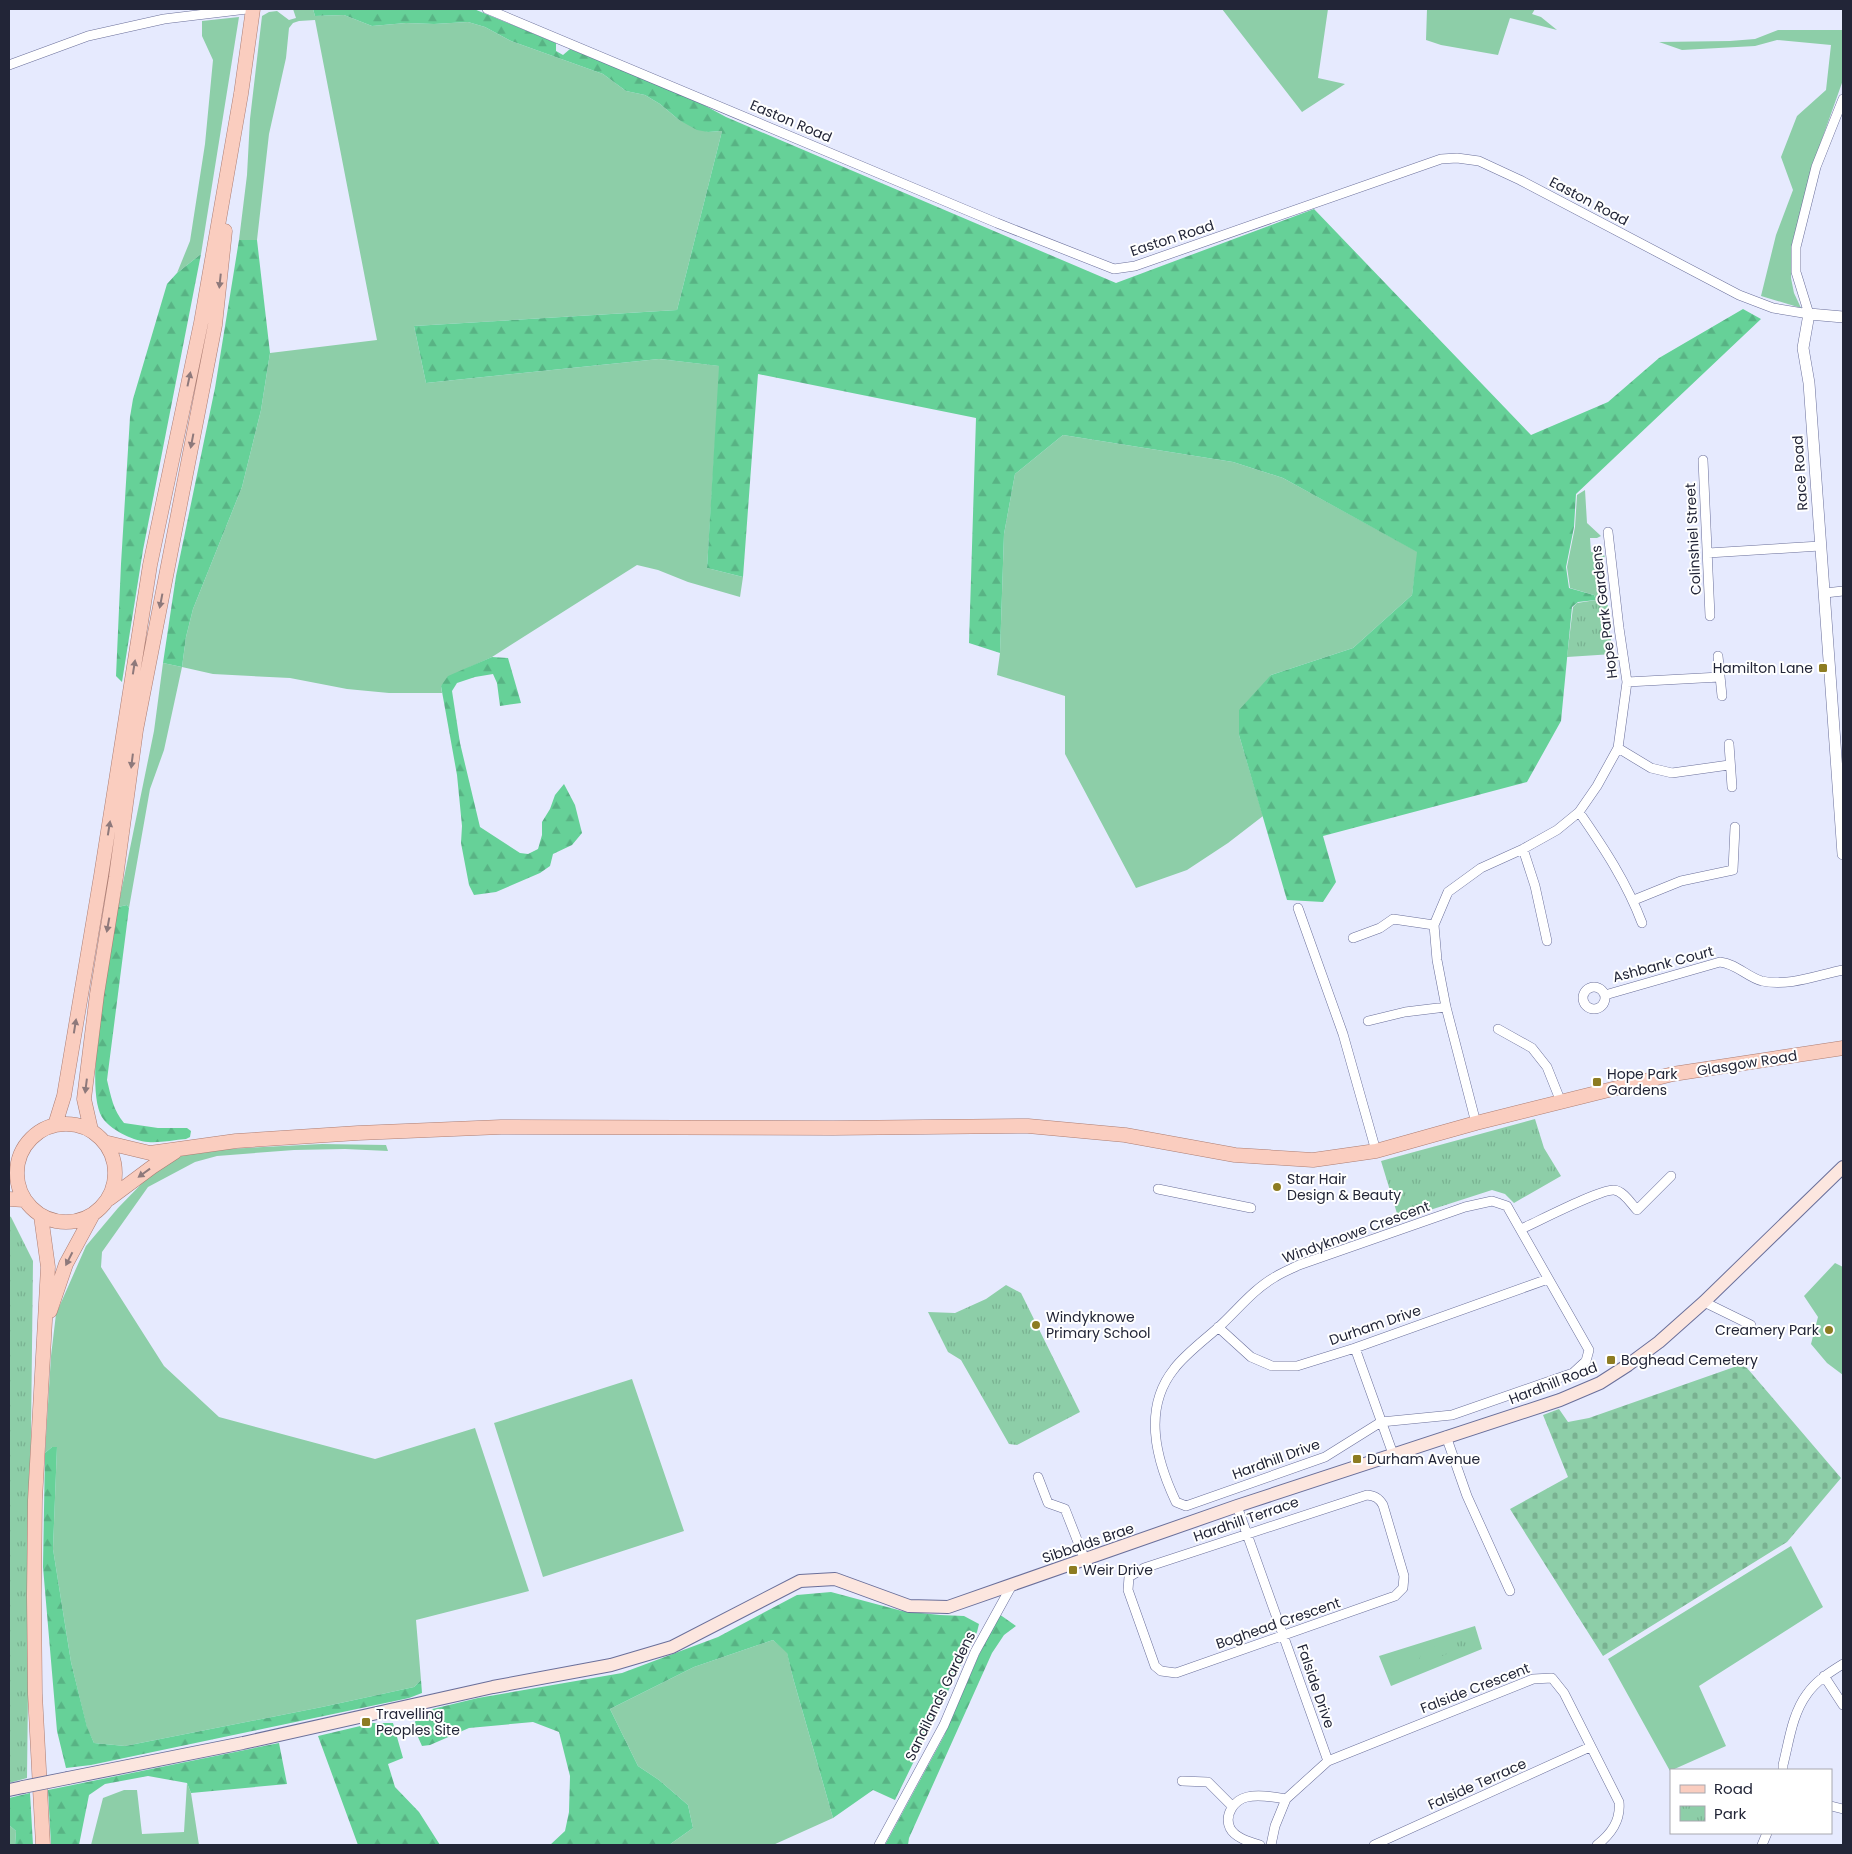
<svg xmlns="http://www.w3.org/2000/svg" width="1852" height="1854" viewBox="0 0 1852 1854" font-family="Poppins,sans-serif">
<defs>
<pattern id="forest-firs" width="22" height="20" patternUnits="userSpaceOnUse" patternTransform="scale(1.25)"><rect width="22" height="20" fill="#66d198"/><path d="M5 1l3.5 6h-7zM16 11l3.5 6h-7z" fill="#58b384"/></pattern>
<pattern id="cemetery-stones" width="16" height="16" patternUnits="userSpaceOnUse" patternTransform="scale(1.25)"><rect width="16" height="16" fill="#8dcea8"/><path d="M2 7V4a2 2 0 0 1 4 0v3zM10 15v-3a2 2 0 0 1 4 0v3z" fill="#79b191"/></pattern>
<pattern id="park-tufts" width="24" height="20" patternUnits="userSpaceOnUse" patternTransform="scale(1.25)"><rect width="24" height="20" fill="#8dcea8"/><path d="M3 7l-1-3M5 7V3M7 7l1-3M15 17l-1-3M17 17v-4M19 17l1-3" fill="none" stroke="#79b191"/></pattern>
</defs>
<rect width="100%" height="100%" fill="#e6eafe"/>
<path fill="#8dcea8" d="M 293,9 L 313,9 L 315,16 L 344,15 L 372,26 L 406,23 L 434,24 L 468,22 L 485,27 L 511,41 L 603,74 L 626,91 L 645,95 L 660,104 L 679,120 L 708,132 L 722,131 L 677,310 L 414,326 L 426,383 L 659,359 L 720,366 L 707,568 L 743,577 L 740,597 L 688,582 L 658,570 L 637,565 L 492,657 L 470,667 L 441,686 L 442,693 L 389,693 L 347,689 L 290,678 L 213,674 L 182,667 L 164,750 L 150,789 L 129,908 L 127,905 L 118,907 L 154,731 L 163,663 L 182,667 L 186,637 L 193,609 L 242,487 L 261,410 L 270,353 L 377,340 L 315,20 L 299,21 L 293,23 L 289,28 L 286,58 L 269,134 L 257,240 L 239,240 L 247,175 L 250,119 L 262,16 L 269,12 L 277,11 L 289,20 L 296,18 Z
M 1222,9 L 1328,9 L 1318,78 L 1345,84 L 1302,112 Z
M 1427,9 L 1535,9 L 1532,14 L 1541,17 L 1557,30 L 1510,18 L 1498,55 L 1441,45 L 1426,40 Z
M 239,17 L 201,254 L 177,273 L 190,241 L 205,144 L 213,60 L 202,36 L 202,21 Z
M 1778,30 L 1843,30 L 1843,80 L 1821,142 L 1792,243 L 1791,278 L 1794,293 L 1801,308 L 1761,296 L 1776,235 L 1793,190 L 1781,157 L 1797,116 L 1826,90 L 1831,45 L 1777,40 L 1755,46 L 1682,50 L 1659,42 L 1730,41 L 1755,39 Z
M 1063,435 L 1233,462 L 1283,478 L 1418,552 L 1412,595 L 1353,648 L 1271,675 L 1239,735 L 1263,816 L 1228,843 L 1187,870 L 1136,888 L 1065,754 L 1065,696 L 997,675 L 1000,653 L 1004,534 L 1015,474 Z
M 1585,490 L 1587,523 L 1601,536 L 1597,538 L 1590,538 L 1591,552 L 1601,553 L 1605,556 L 1600,563 L 1613,654 L 1567,657 L 1573,607 L 1577,603 L 1596,600 L 1594,595 L 1570,588 L 1567,567 L 1575,527 L 1577,495 Z
M 322,1144 L 386,1145 L 388,1151 L 345,1149 L 294,1150 L 217,1156 L 195,1162 L 148,1187 L 102,1252 L 101,1267 L 164,1366 L 219,1417 L 375,1459 L 475,1428 L 529,1591 L 416,1620 L 421,1680 L 414,1687 L 322,1707 L 125,1746 L 94,1743 L 87,1728 L 71,1662 L 53,1549 L 57,1447 L 52,1447 L 45,1453 L 51,1356 L 56,1314 L 86,1246 L 118,1208 L 154,1171 L 178,1156 L 208,1150 Z
M 1835,1263 L 1843,1267 L 1843,1375 L 1827,1363 L 1811,1344 L 1818,1317 L 1804,1296 Z
M 632,1379 L 684,1531 L 543,1577 L 494,1423 Z
M 1791,1546 L 1823,1607 L 1699,1686 L 1726,1746 L 1670,1771 L 1608,1659 Z
M 1475,1626 L 1482,1649 L 1391,1686 L 1379,1656 Z
M 773,1640 L 787,1652 L 793,1678 L 833,1818 L 773,1845 L 669,1845 L 693,1828 L 688,1805 L 659,1780 L 638,1766 L 610,1709 L 694,1667 Z
M 187,1783 L 191,1793 L 199,1845 L 91,1845 L 103,1798 L 124,1790 L 137,1790 L 142,1834 L 184,1832 Z
M 9,1825 L 16,1831 L 15,1845 L 9,1845 Z"/>
<path fill="url(#forest-firs)" d="M 313,9 L 474,9 L 556,43 L 556,51 L 563,55 L 570,49 L 691,98 L 726,117 L 1116,283 L 1314,209 L 1531,435 L 1608,402 L 1659,358 L 1743,309 L 1761,319 L 1576,494 L 1574,527 L 1566,567 L 1569,588 L 1594,595 L 1596,600 L 1578,602 L 1572,607 L 1561,721 L 1527,782 L 1323,836 L 1336,882 L 1323,902 L 1287,900 L 1239,735 L 1239,710 L 1271,675 L 1353,648 L 1412,595 L 1417,552 L 1283,478 L 1233,462 L 1063,435 L 1015,474 L 1004,534 L 1000,653 L 969,643 L 976,418 L 758,374 L 743,577 L 707,568 L 719,366 L 659,359 L 426,383 L 414,326 L 677,310 L 722,131 L 708,132 L 697,130 L 679,120 L 660,104 L 645,95 L 626,91 L 603,74 L 511,41 L 485,27 L 468,22 L 434,24 L 406,23 L 372,26 L 344,15 L 315,16 Z
M 239,240 L 257,240 L 270,353 L 261,410 L 242,487 L 193,609 L 186,637 L 182,667 L 163,663 L 176,576 L 215,388 Z
M 201,254 L 143,550 L 122,682 L 116,676 L 121,564 L 130,417 L 133,399 L 167,284 L 177,273 Z
M 492,657 L 508,658 L 521,703 L 500,706 L 497,683 L 493,674 L 475,677 L 457,683 L 452,691 L 460,743 L 480,827 L 520,853 L 528,854 L 538,849 L 542,835 L 542,822 L 550,809 L 555,795 L 564,784 L 575,805 L 582,833 L 572,845 L 553,854 L 550,866 L 540,873 L 496,892 L 474,895 L 469,885 L 461,843 L 462,826 L 457,775 L 441,686 L 448,676 Z
M 127,905 L 129,908 L 107,1080 C 111,1096 113,1110 124,1123 L 158,1128 L 187,1128 L 191,1131 L 190,1137 L 186,1139 C 174,1140 160,1143 148,1142 C 134,1141 113,1131 104,1120 C 80,1092 112,947 118,907 Z
M 52,1447 L 57,1447 L 53,1549 L 71,1662 L 87,1727 L 94,1743 L 125,1746 L 322,1707 L 414,1687 L 421,1680 L 422,1693 L 409,1698 L 91,1765 L 66,1768 L 57,1731 L 43,1567 L 45,1453 Z
M 831,1592 L 902,1611 L 940,1615 L 964,1616 L 979,1624 L 977,1632 L 895,1800 L 873,1790 L 833,1818 L 793,1678 L 787,1653 L 773,1640 L 694,1667 L 610,1709 L 638,1766 L 659,1780 L 688,1805 L 693,1828 L 669,1845 L 550,1845 L 565,1831 L 569,1812 L 570,1776 L 559,1732 L 533,1722 L 469,1728 L 430,1745 L 422,1746 L 413,1726 L 420,1712 L 478,1698 L 622,1673 L 718,1637 L 797,1595 Z
M 999,1614 L 1016,1626 L 1004,1635 L 992,1653 L 909,1838 L 908,1845 L 885,1845 L 944,1736 L 978,1657 Z
M 373,1723 L 393,1723 L 403,1758 L 388,1764 L 395,1787 L 419,1812 L 440,1845 L 358,1845 L 318,1736 Z
M 279,1743 L 287,1784 L 191,1793 L 187,1783 L 148,1776 L 105,1784 L 89,1795 L 79,1845 L 51,1845 L 48,1790 Z
M 30,1793 L 33,1845 L 15,1845 L 16,1831 L 9,1825 L 9,1798 Z"/>
<path fill="url(#cemetery-stones)" d="M 1740,1365 L 1747,1368 L 1841,1478 L 1787,1542 L 1603,1656 L 1510,1509 L 1568,1477 L 1543,1415 L 1559,1409 L 1568,1422 L 1589,1418 Z"/>
<path fill="url(#park-tufts)" d="M 1605,602 L 1609,607 L 1610,615 L 1602,622 L 1605,650 L 1577,650 L 1576,606 Z
M 1535,1119 L 1544,1148 L 1561,1176 L 1514,1203 L 1505,1194 L 1492,1190 L 1399,1220 L 1381,1161 Z
M 9,1216 L 11,1217 L 33,1261 L 27,1778 L 9,1783 Z
M 1006,1285 L 1021,1293 L 1080,1412 L 1017,1445 L 1009,1444 L 961,1360 L 948,1352 L 928,1312 L 955,1313 L 986,1299 Z
M 1467,1637 L 1470,1642 L 1469,1645 L 1427,1662 L 1419,1659 L 1424,1650 Z"/>
<g fill="none" stroke-linecap="round" stroke-linejoin="round">
<defs>
<path id="minor" d="M 487,9 L 997,223 L 1114,269 L 1135,266 L 1441,159 L 1457,158 L 1479,161 L 1520,180 L 1739,295 L 1773,308 L 1809,314 L 1796,272 L 1796,247 L 1816,167 L 1843,99
M 9,65 L 88,36 L 164,19 L 247,9
M 1703,460 L 1710,616
M 1708,553 L 1820,546
M 1825,593 L 1843,591
M 1718,656 L 1722,696
M 1627,682 L 1720,677
M 1729,744 L 1732,787
M 1618,748 L 1651,768 L 1672,773 L 1729,765
M 1579,812 C 1604,848 1627,883 1642,923
M 1523,849 L 1535,886 L 1547,941
M 1634,900 L 1681,881 L 1733,870 L 1735,827
M 1298,908 L 1343,1034 L 1376,1151
M 1353,938 L 1380,928 L 1393,919 L 1434,925
M1583 998a11 11 0 1 1 22 0a11 11 0 1 1-22 0Z
M 1605,995 L 1720,962 C 1737,964 1747,977 1762,981 C 1788,987 1818,975 1843,970
M 1368,1021 L 1405,1012 L 1446,1007
M 1498,1029 L 1532,1048 L 1547,1067 L 1561,1102
M 1476,1123 L 1446,1007 L 1437,960 L 1434,925 L 1448,892 L 1481,868 L 1523,849 L 1557,830 L 1579,812 L 1597,786 L 1618,748 L 1627,682 L 1619,628 L 1608,532
M 1158,1189 L 1251,1208
M 1492,1201 L 1507,1206 L 1589,1350 L 1586,1361 L 1573,1373 L 1452,1415 L 1381,1422 L 1325,1457 L 1186,1506 L 1176,1502 C 1156,1460 1142,1409 1174,1369 C 1185,1354 1207,1338 1221,1325 C 1239,1308 1254,1289 1275,1277 C 1283,1272 1291,1269 1299,1265 L 1465,1207 Z
M 1521,1229 C 1537,1222 1600,1189 1614,1190 C 1624,1191 1631,1204 1637,1210 L 1671,1176
M 1704,1302 L 1751,1325
M 1218,1327 L 1251,1357 L 1272,1366 L 1297,1366 L 1355,1348 L 1548,1279
M 1355,1348 L 1393,1454
M 1446,1436 L 1467,1496 L 1510,1591
M 1038,1477 L 1048,1503 L 1065,1509 L 1085,1560
M 1367,1495 C 1375,1496 1379,1498 1383,1505 L 1404,1576 L 1403,1588 L 1395,1596 L 1176,1673 L 1161,1671 L 1155,1666 L 1128,1590 L 1129,1577 L 1144,1568 Z
M 1237,1506 L 1328,1761
M 1824,1676 L 1843,1705
M 1783,1770 L 1783,1765 C 1789,1742 1792,1714 1807,1694 C 1816,1681 1830,1672 1843,1664
M 1182,1781 L 1208,1782 L 1232,1806
M 1831,1806 L 1843,1809
M 879,1845 L 944,1725 L 975,1652 L 1012,1585
M 1260,1845 C 1250,1842 1235,1838 1230,1828 C 1224,1815 1234,1800 1247,1797 C 1259,1794 1274,1797 1286,1799
M 1271,1845 L 1275,1826 L 1286,1799 L 1328,1761 L 1533,1679 L 1552,1678 L 1564,1693 L 1619,1802 C 1621,1821 1611,1834 1597,1845
M 1374,1845 L 1590,1747
M 1762,1845 L 1767,1833"/>
<path id="tertiary" d="M 1843,317 L 1809,314 L 1803,348 L 1809,383 L 1843,854"/>
<path id="secondary" d="M 68,1778 L 243,1743 L 493,1687 L 611,1665 L 672,1647 L 800,1581 L 835,1579 L 909,1606 L 948,1607 L 1237,1506 L 1560,1400 L 1600,1383 L 1628,1365 L 1659,1342 L 1704,1302 L 1843,1167
M 9,1790 L 23,1787"/>
<path id="primary" d="M17 1173a49 49 0 1 1 98 0a49 49 0 1 1-98 0Z
M 55,1125 L 64,1096 L 101,876 L 150,565 L 201,323 L 241,94 L 253,9
M 91,1130 L 84,1099 L 97,994 L 116,877 L 136,730 L 215,325 L 225,231
M 104,1142 L 150,1153 L 236,1141 L 358,1133 L 501,1127 L 833,1128 L 1028,1126 L 1125,1135 L 1235,1155 L 1313,1160 L 1376,1151 L 1476,1123 L 1673,1074 L 1843,1048
M 9,1199 L 24,1200
M 109,1199 L 152,1167 L 175,1152
M 41,1216 L 48,1267 L 35,1500 L 34,1596 L 35,1694 L 43,1845
M 50,1311 L 66,1264 L 92,1216"/>
</defs>
<use href="#minor" stroke="#6a6f9a" stroke-width="10"/>
<use href="#tertiary" stroke="#6a6f9a" stroke-width="12"/>
<use href="#secondary" stroke="#6a6f9a" stroke-width="14"/>
<use href="#primary" stroke="#ac7d73" stroke-width="15"/>
<use href="#minor" stroke="#fff" stroke-width="9"/>
<use href="#tertiary" stroke="#fff" stroke-width="11"/>
<use href="#secondary" stroke="#fce6df" stroke-width="12"/>
<use href="#primary" stroke="#facdbf" stroke-width="14"/>
<defs>
<path id="secondary-bridge" d="M 23,1787 L 68,1778"/>
</defs>
<use href="#secondary-bridge" stroke="#6a6f9a" stroke-width="14" stroke-linecap="butt"/>
<use href="#secondary-bridge" stroke="#fce6df" stroke-width="12"/>
</g>
<defs><path id="oneway-solid" d="M-6-.8H1V-3.2L6.5 0L1 3.2V.8H-6Z" transform="scale(1.25)"/></defs>
<g fill="#8e797b">
<use href="#oneway-solid" transform="translate(220 281) rotate(96)"/>
<use href="#oneway-solid" transform="translate(189 379) rotate(-78)"/>
<use href="#oneway-solid" transform="translate(192 441) rotate(101)"/>
<use href="#oneway-solid" transform="translate(161 601) rotate(101)"/>
<use href="#oneway-solid" transform="translate(134 667) rotate(-81)"/>
<use href="#oneway-solid" transform="translate(132 761) rotate(97)"/>
<use href="#oneway-solid" transform="translate(109 828) rotate(-81)"/>
<use href="#oneway-solid" transform="translate(108 925) rotate(100)"/>
<use href="#oneway-solid" transform="translate(75 1026) rotate(-81)"/>
<use href="#oneway-solid" transform="translate(86 1086) rotate(97)"/>
<use href="#oneway-solid" transform="translate(144 1173) rotate(144)"/>
<use href="#oneway-solid" transform="translate(69 1259) rotate(117)"/>
</g>
<g fill="#8d7c22" stroke="#fff" stroke-width="2">
<rect x="1818" y="663" width="10" height="10" rx="2.5"/>
<rect x="1592" y="1077" width="10" height="10" rx="2.5"/>
<circle cx="1277" cy="1187" r="5"/>
<circle cx="1036" cy="1325" r="5"/>
<circle cx="1829" cy="1330" r="5"/>
<rect x="1606" y="1355" width="10" height="10" rx="2.5"/>
<rect x="1352" y="1454" width="10" height="10" rx="2.5"/>
<rect x="1068" y="1565" width="10" height="10" rx="2.5"/>
<rect x="361" y="1717" width="10" height="10" rx="2.5"/>
</g>
<g text-anchor="middle" stroke-width="4" stroke-linejoin="round" paint-order="stroke">
<g font-size="14" fill="#222537" stroke="#fff">
<text transform="translate(791 121) rotate(23)" y="5">Easton Road</text>
<text transform="translate(1589 201) rotate(28)" y="5">Easton Road</text>
<text transform="translate(1172 238) rotate(-18)" y="5">Easton Road</text>
<text transform="translate(1800 473) rotate(-94)" y="5">Race Road</text>
<text transform="translate(1693 539) rotate(-93)" y="5">Colinshiel Street</text>
<text transform="translate(1604 612) rotate(-97)" y="5">Hope Park Gardens</text>
<text transform="translate(1663 964) rotate(-15)" y="5">Ashbank Court</text>
<text transform="translate(1747 1063) rotate(-9)" y="5">Glasgow Road</text>
<text transform="translate(1356 1232) rotate(-20)" y="5">Windyknowe Crescent</text>
<text transform="translate(1375 1325) rotate(-19)" y="5">Durham Drive</text>
<text transform="translate(1553 1383) rotate(-21)" y="5">Hardhill Road</text>
<text transform="translate(1276 1459) rotate(-20)" y="5">Hardhill Drive</text>
<text transform="translate(1246 1519) rotate(-19)" y="5">Hardhill Terrace</text>
<text transform="translate(1088 1543) rotate(-19)" y="5">Sibbalds Brae</text>
<text transform="translate(1278 1623) rotate(-19)" y="5">Boghead Crescent</text>
<text transform="translate(1316 1686) rotate(71)" y="5">Falside Drive</text>
<text transform="translate(1475 1688) rotate(-21)" y="5">Falside Crescent</text>
<text transform="translate(940 1696) rotate(-64)" y="5">Sandilands Gardens</text>
<text transform="translate(1477 1784) rotate(-24)" y="5">Falside Terrace</text>
</g>
<g font-size="14" fill="#222537" stroke="#fff" text-anchor="start">
<text x="1813" y="673" text-anchor="end">Hamilton Lane</text>
<text x="1607" y="1079">Hope Park<tspan x="1607" dy="16">Gardens</tspan></text>
<text x="1287" y="1184">Star Hair<tspan x="1287" dy="16">Design &amp; Beauty</tspan></text>
<text x="1046" y="1322">Windyknowe<tspan x="1046" dy="16">Primary School</tspan></text>
<text x="1819" y="1335" text-anchor="end">Creamery Park</text>
<text x="1621" y="1365">Boghead Cemetery</text>
<text x="1367" y="1464">Durham Avenue</text>
<text x="1083" y="1575">Weir Drive</text>
<text x="376" y="1719">Travelling<tspan x="376" dy="16">Peoples Site</tspan></text>
</g>
</g>
<rect width="1852" height="1854" fill="none" stroke="#222537" stroke-width="20"/>
<rect x="1670" y="1769" width="162" height="65" fill="#ffffff" stroke="#a7a8af"/>
<rect x="1680" y="1785" width="25" height="8" fill="#facdbf" stroke="#a7a8af"/>
<text x="1714" y="1794" font-size="15" fill="#222537">Road</text>
<rect x="1680" y="1806" width="25" height="15" fill="url(#park-tufts)" stroke="#a7a8af"/>
<text x="1714" y="1819" font-size="15" fill="#222537">Park</text>
</svg>
